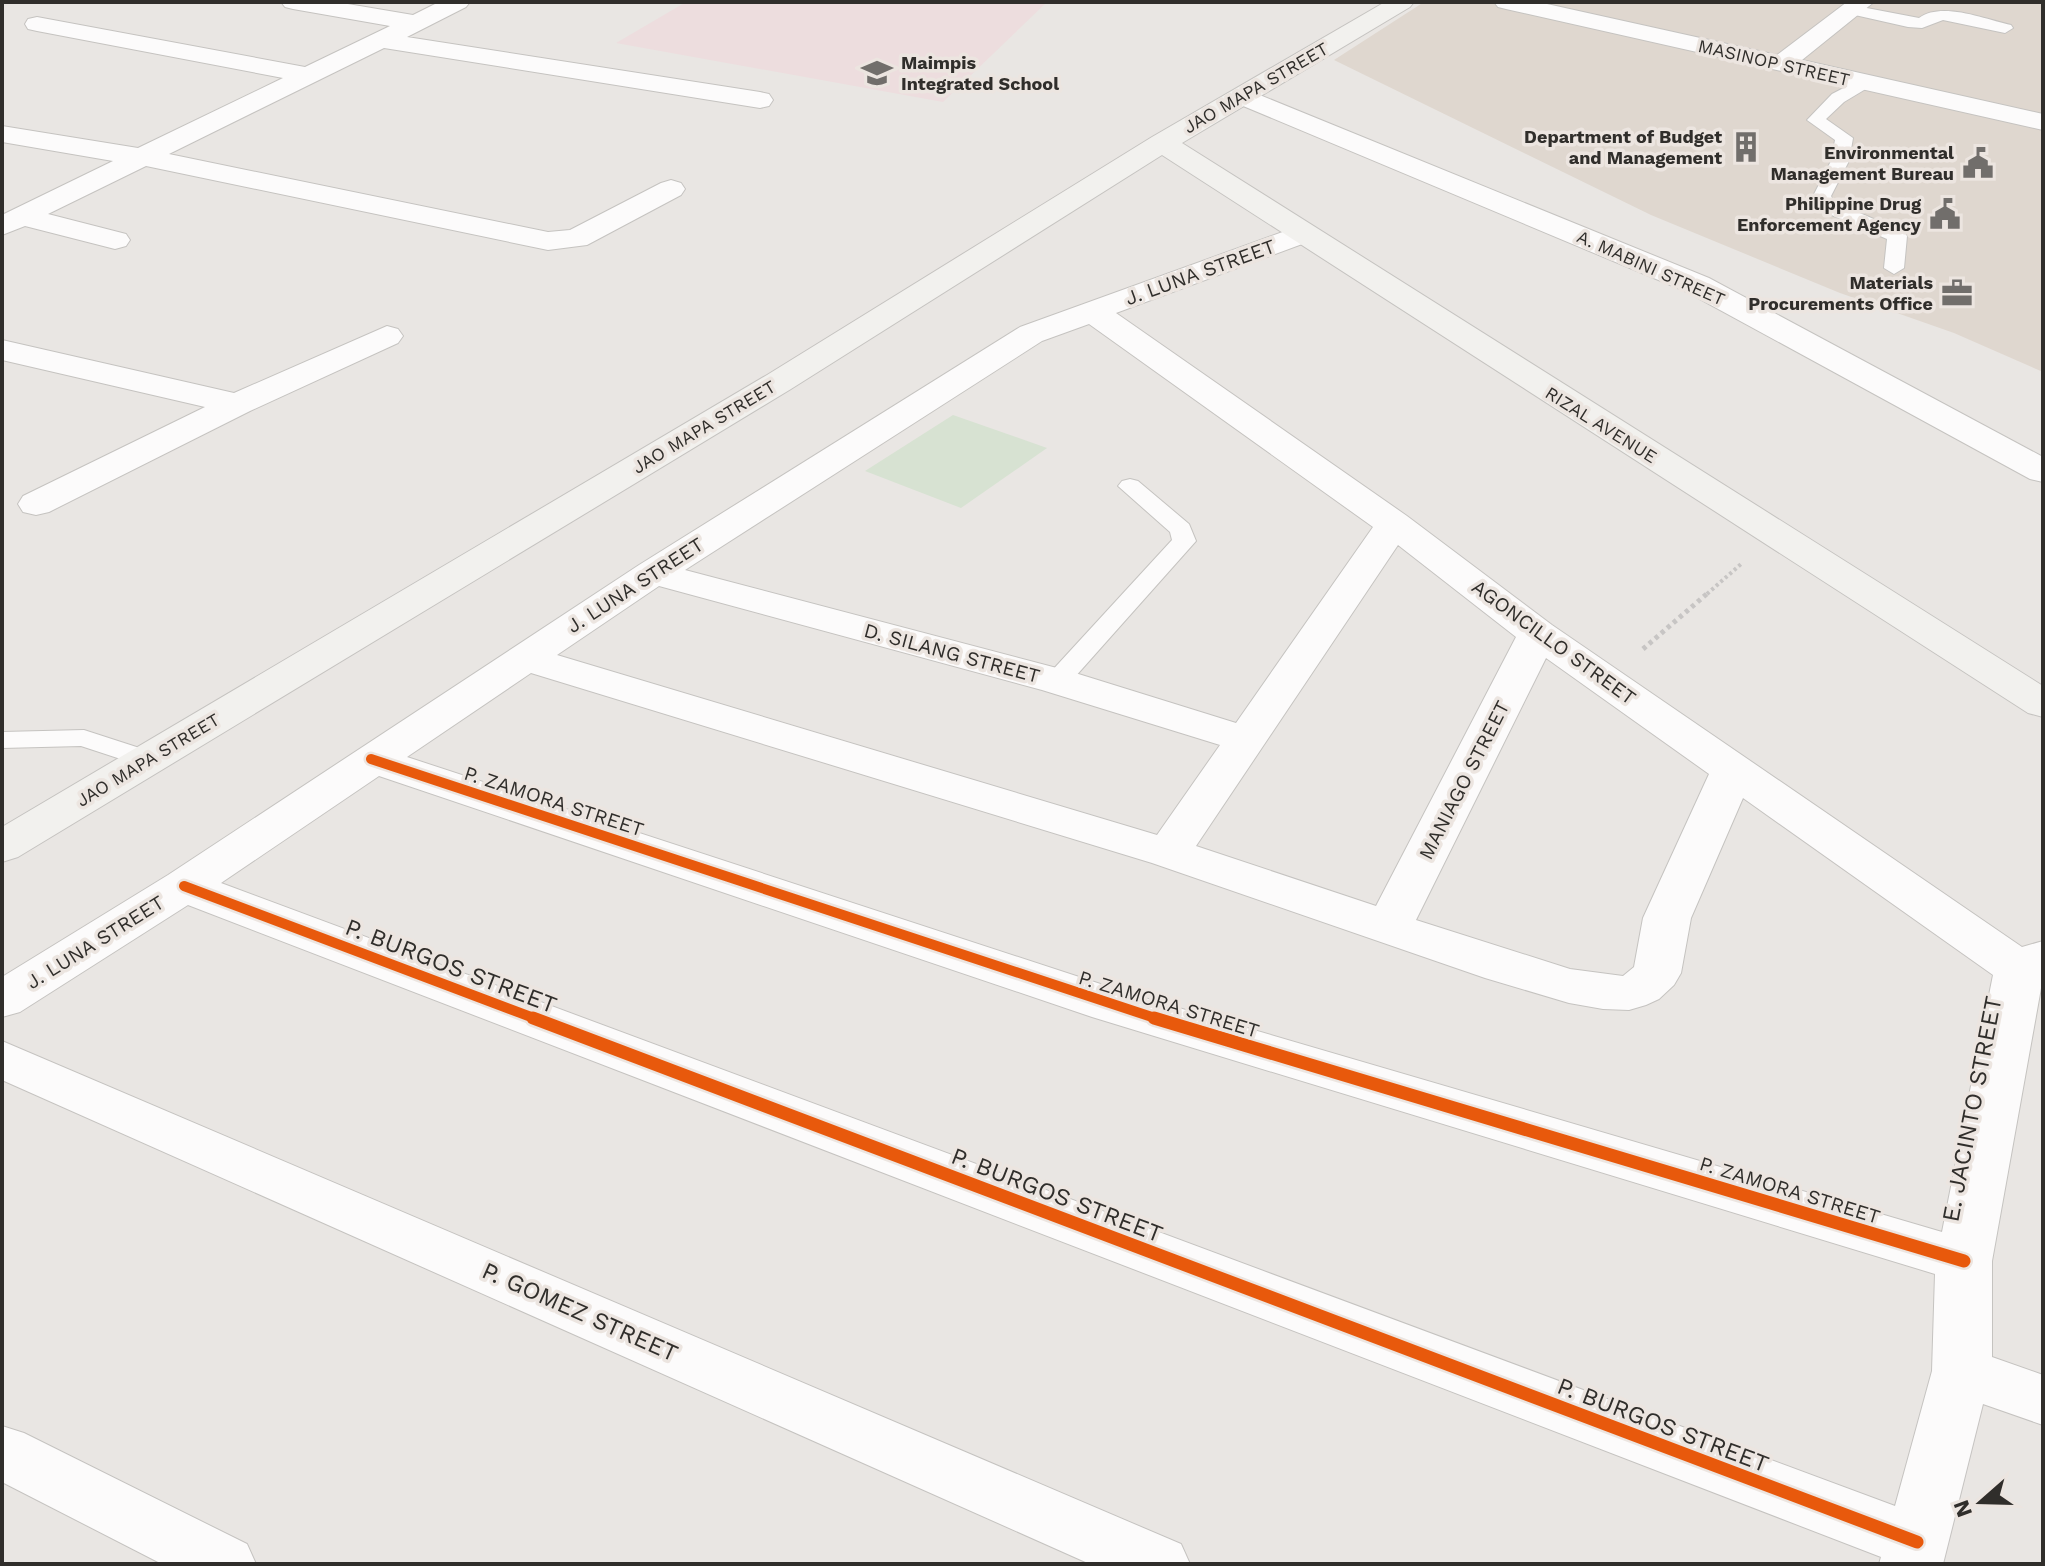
<svg xmlns="http://www.w3.org/2000/svg" width="2045" height="1566" viewBox="0 0 2045 1566" font-family="'Work Sans',sans-serif">
<rect width="100%" height="100%" fill="#e9e6e3"/>
<path fill="#dfd7cf" d="M 1424,2 L 2043,2 L 2043,372 L 1954,333 L 1840,293 L 1651,215 L 1334,60 Z"/>
<path fill="#edddde" d="M 686,2 L 1047,2 L 943,102 L 616,43 Z"/>
<path fill="#d7e2d2" d="M 953,415 L 1047,448 L 961,508 L 865,471 Z"/>
<g fill="none" stroke-linecap="round" stroke-linejoin="round">
<defs>
<path id="lane" d="M 1851,5 L 1919,18 C 1941,1 1985,19 2011,25 L 2013,28 L 2005,33 L 1943,20 L 1922,28 L 1908,27 L 1846,13 L 1846,7 Z
M 1863,78 L 1871,83 L 1869,87 L 1844,102 L 1826,119 L 1853,138 L 1849,161 L 1831,196 L 1834,202 L 1904,232 L 1907,236 L 1904,268 L 1894,274 L 1884,268 L 1887,239 L 1820,210 L 1813,196 L 1831,161 L 1835,140 L 1807,120 L 1832,94 Z
M 1130,479 L 1138,481 L 1189,524 L 1196,541 L 1066,687 L 1048,687 L 1044,681 L 1048,675 L 1172,540 L 1170,532 L 1118,486 L 1122,481 Z
M 84,730 L 158,754 L 162,760 L 158,766 L 148,768 L 81,746 L 2,748 L 2,732 Z"/>
<path id="street" d="M 281,2 L 336,2 L 413,15 L 439,2 L 470,2 L 466,7 L 407,37 L 760,92 L 769,94 L 773,100 L 769,106 L 760,108 L 384,48 L 169,154 L 548,232 L 570,230 L 661,183 L 671,180 L 681,183 L 685,189 L 681,195 L 587,245 L 548,250 L 146,166 L 48,214 L 126,234 L 130,240 L 126,246 L 115,249 L 25,226 L 2,235 L 2,215 L 113,161 L 2,142 L 2,126 L 138,148 L 283,78 L 37,31 L 28,29 L 25,24 L 28,19 L 37,17 L 305,67 L 390,26 L 293,9 L 285,7 Z
M 1494,2 L 1538,2 L 1777,55 L 1847,2 L 1874,2 L 1802,60 L 2043,114 L 2043,130 L 1506,9 L 1498,7 Z
M 1245,89 L 1709,278 L 2043,457 L 2043,482 L 2030,479 L 1687,292 L 1236,103 L 1232,97 L 1236,91 Z
M 1302,225 L 1313,228 L 1317,234 L 1313,240 L 1116,313 L 1407,516 L 1552,625 L 2022,947 L 2043,941 L 2043,977 L 1992,1261 L 1992,1357 L 2043,1375 L 2043,1425 L 1983,1404 L 1943,1564 L 1879,1564 L 1881,1557 L 188,905 L 20,1012 L 2,1017 L 2,977 L 168,875 L 639,565 L 1020,327 ZM 1089,324 L 1373,527 L 1236,723 L 1072,672 L 685,570 L 1042,341 ZM 1398,545 L 1516,637 L 1376,906 L 1196,846 ZM 659,586 L 1042,690 L 1220,745 L 1157,835 L 557,655 ZM 1546,658 L 1709,774 L 1643,918 L 1634,967 L 1623,976 L 1570,969 L 1416,920 ZM 531,673 L 1152,863 L 1485,978 L 1569,1003 L 1603,1009 L 1629,1010 L 1646,1005 L 1659,999 L 1674,985 L 1681,973 L 1691,918 L 1743,798 L 1993,975 L 1942,1232 L 1128,993 L 407,757 ZM 379,776 L 1092,1017 L 1935,1274 L 1932,1371 L 1895,1506 L 221,883 Z
M 387,326 L 398,329 L 403,336 L 398,343 L 250,411 L 49,512 L 36,515 L 23,512 L 18,504 L 23,496 L 205,407 L 2,360 L 2,340 L 234,393 Z
M 2,1041 L 1181,1544 L 1190,1564 L 1090,1564 L 2,1080 Z
M 2,1426 L 24,1433 L 247,1544 L 256,1564 L 162,1564 L 2,1482 Z"/>
<path id="secondary" d="M 1385,2 L 1414,2 L 1410,7 L 1182,143 L 2043,686 L 2043,717 L 2028,713 L 1162,155 L 791,389 L 18,857 L 2,862 L 2,827 L 767,375 L 1152,137 Z"/>
</defs>
<use href="#lane" stroke="#c5c3c0" stroke-width="2"/>
<use href="#street" stroke="#c5c3c0" stroke-width="2"/>
<use href="#secondary" stroke="#c5c3c0" stroke-width="2"/>
<path stroke="#c7c5c4" stroke-width="4" stroke-dasharray="3 3" stroke-linecap="butt" d="M 1707,594 L 1741,564"/>
<path stroke="#c7c5c4" stroke-width="5" stroke-dasharray="4 4" stroke-linecap="butt" d="M 1643,649 L 1709,592"/>
<use href="#lane" fill="#fcfbfb" fill-rule="evenodd"/>
<use href="#street" fill="#fcfbfb" fill-rule="evenodd"/>
<use href="#secondary" fill="#f2f1ee" fill-rule="evenodd"/>
<defs>
<path id="cycleway-far1" d="M 371,759 L 1161,1020
M 184,886 L 539,1020"/>
<path id="cycleway" d="M 533,1018 L 1917,1542
M 1154,1018 L 1964,1261"/>
</defs>
<use href="#cycleway-far1" stroke="#ece5e0" stroke-width="15"/>
<use href="#cycleway" stroke="#ece5e0" stroke-width="18"/>
<use href="#cycleway-far1" stroke="#e8590c" stroke-width="10"/>
<use href="#cycleway" stroke="#e8590c" stroke-width="13"/>
</g>
<defs>
<symbol id="school-bare" viewBox="-9 -9 18 18"><path d="M0-5L7-2L0 1L-7-2ZM-4 1L0 2.5L4 1V4Q0 6-4 4Z" fill="#716e6b" stroke="#ece5e0" stroke-width="2.5" paint-order="stroke"/></symbol>
<symbol id="building-bare" viewBox="-9 -9 18 18"><path d="M-4-6H4V6H1V3H-1V6H-4ZM-2.5-4.3h1.7v1.8h-1.7ZM.8-4.3h1.7v1.8H.8ZM-2.5-1h1.7V.8h-1.7ZM.8-1h1.7V.8H.8Z" fill="#716e6b" stroke="#ece5e0" stroke-width="2.5" paint-order="stroke"/></symbol>
<symbol id="civic-bare" viewBox="-9 -9 18 18"><path d="M-.6-6.5H3V-4.5H.6V-3L4-1V1h2V6H-6V1h2V-1L-.6-3ZM-1.2 2.5V6h2.4V2.5Z" fill="#716e6b" stroke="#ece5e0" stroke-width="2.5" paint-order="stroke"/></symbol>
<symbol id="office-bare" viewBox="-9 -9 18 18"><path d="M-6-3h4V-5.5h4V-3h4V5H-6ZM-1-4.5V-3h2v-1.5ZM-6 0V1H6V0Z" fill="#716e6b" stroke="#ece5e0" stroke-width="2.5" paint-order="stroke"/></symbol>
</defs>
<g fill-rule="evenodd">
<use href="#school-bare" x="855" y="51" width="44" height="44"/>
<use href="#building-bare" x="1724" y="125" width="44" height="44"/>
<use href="#civic-bare" x="1956" y="141" width="44" height="44"/>
<use href="#civic-bare" x="1923" y="192" width="44" height="44"/>
<use href="#office-bare" x="1935" y="271" width="44" height="44"/>
</g>
<g text-anchor="middle" stroke-width="7" stroke-linejoin="round" paint-order="stroke">
<g font-size="18" font-weight="bold" fill="#302e2b" stroke="#ece5e0" text-anchor="end">
<text x="901" y="69" text-anchor="start">Maimpis<tspan x="901" dy="21">Integrated School</tspan></text>
<text x="1722" y="143">Department of Budget<tspan x="1722" dy="21">and Management</tspan></text>
<text x="1954" y="159">Environmental<tspan x="1954" dy="21">Management Bureau</tspan></text>
<text x="1921" y="210">Philippine Drug<tspan x="1921" dy="21">Enforcement Agency</tspan></text>
<text x="1933" y="289">Materials<tspan x="1933" dy="21">Procurements Office</tspan></text>
</g>
<g font-size="18" fill="#302e2b" stroke="#ece5e0">
<text transform="translate(1774 63) rotate(13)" y="6">MASINOP STREET</text>
<text transform="translate(1256 88) rotate(-30)" y="6">JAO MAPA STREET</text>
<text transform="translate(1651 268) rotate(24)" y="6">A. MABINI STREET</text>
<text transform="translate(1601 425) rotate(32)" y="6">RIZAL AVENUE</text>
<text transform="translate(704 427) rotate(-31)" y="6">JAO MAPA STREET</text>
<text transform="translate(148 760) rotate(-31)" y="6">JAO MAPA STREET</text>
</g>
<g font-size="20" fill="#302e2b" stroke="#ece5e0">
<text transform="translate(1200 272) rotate(-20)" y="7">J. LUNA STREET</text>
<text transform="translate(635 585) rotate(-33)" y="7">J. LUNA STREET</text>
<text transform="translate(1554 642) rotate(36)" y="7">AGONCILLO STREET</text>
<text transform="translate(952 653) rotate(15)" y="7">D. SILANG STREET</text>
<text transform="translate(1464 780) rotate(-63)" y="7">MANIAGO STREET</text>
<text transform="translate(554 801) rotate(18)" y="7">P. ZAMORA STREET</text>
<text transform="translate(95 942) rotate(-32)" y="7">J. LUNA STREET</text>
<text transform="translate(1169 1004) rotate(17)" y="7">P. ZAMORA STREET</text>
<text transform="translate(1790 1190) rotate(17)" y="7">P. ZAMORA STREET</text>
</g>
<g font-size="24" fill="#302e2b" stroke="#ece5e0">
<text transform="translate(451 966) rotate(21)" y="8">P. BURGOS STREET</text>
<text transform="translate(1972 1109) rotate(-79)" y="8">E. JACINTO STREET</text>
<text transform="translate(1057 1195) rotate(21)" y="8">P. BURGOS STREET</text>
<text transform="translate(580 1312) rotate(24)" y="8">P. GOMEZ STREET</text>
<text transform="translate(1663 1425) rotate(21)" y="8">P. BURGOS STREET</text>
</g>
</g>
<rect width="2045" height="1566" fill="none" stroke="#302e2b" stroke-width="8"/>
<g transform="translate(1981 1502) rotate(250)" stroke="#ece5e0" stroke-width="6" paint-order="stroke">
<path d="M0-6L14 30L0 20L-14 30Z" fill="#302e2b"/>
<text y="-12" font-size="22" font-weight="bold" text-anchor="middle" fill="#302e2b">N</text>
</g>
</svg>
